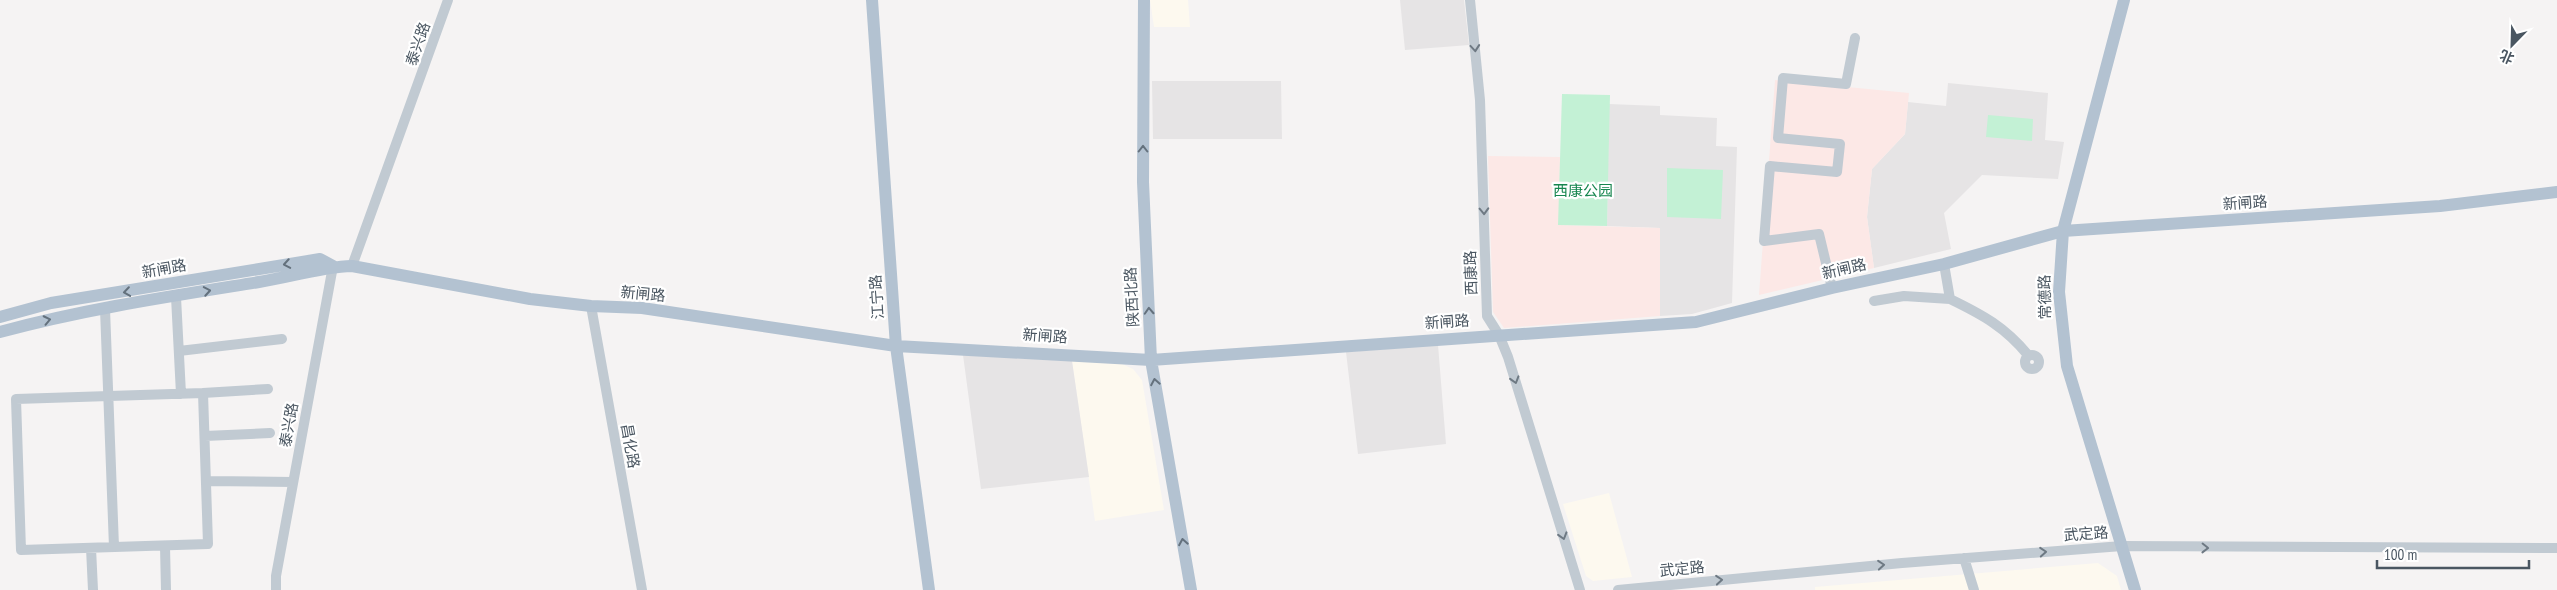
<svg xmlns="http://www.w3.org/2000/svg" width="2557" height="590" viewBox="0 0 2557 590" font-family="'PT Sans Narrow','Noto Sans SC',sans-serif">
<rect width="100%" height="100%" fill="#f5f3f3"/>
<path fill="#fdf9ef" d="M 1150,0 L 1188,0 L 1190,27 L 1154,27 Z
M 1072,361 L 1122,364 L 1133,369 L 1142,380 L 1164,510 L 1095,521 Z
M 1609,493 L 1632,577 L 1593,581 L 1586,576 L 1563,504 Z
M 2098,563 L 2117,576 L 2121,590 L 1815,590 L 1815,587 Z"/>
<path fill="#e6e4e5" d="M 1400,0 L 1464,0 L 1469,45 L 1405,50 Z
M 1152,81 L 1281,81 L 1282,139 L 1153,139 Z
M 1948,83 L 2048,93 L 2045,140 L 2064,142 L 2058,179 L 1982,175 L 1944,213 L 1951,249 L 1874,268 L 1867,217 L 1872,169 L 1905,134 L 1908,102 L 1946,106 Z
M 1609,104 L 1660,106 L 1660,115 L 1717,118 L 1716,146 L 1737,147 L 1732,303 L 1692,314 L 1660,316 L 1660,228 L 1607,226 Z
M 1438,345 L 1446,444 L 1358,454 L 1346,352 Z
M 963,355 L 1072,361 L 1089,477 L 981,489 Z"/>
<path fill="#fce8e6" d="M 1775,80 L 1909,93 L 1905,134 L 1872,169 L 1867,217 L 1874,268 L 1759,295 Z
M 1488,156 L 1560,157 L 1559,225 L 1660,228 L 1660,316 L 1504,328 L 1493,312 Z"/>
<path fill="#c3f1d5" d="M 1562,94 L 1610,95 L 1607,226 L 1558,225 Z
M 1988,115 L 2033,119 L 2032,141 L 1986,137 Z
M 1667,168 L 1723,170 L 1721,219 L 1667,217 Z"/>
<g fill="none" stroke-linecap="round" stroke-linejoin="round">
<path stroke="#c1cad2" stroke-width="10" d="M 1470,0 L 1480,100 L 1487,316 L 1499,335 L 1508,357 L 1580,590
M 352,266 L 448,0
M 1832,288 L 1819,234 L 1764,241 L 1770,166 L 1837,172 L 1840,144 L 1778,138 L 1783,78 L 1846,84 L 1855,38
M 176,297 L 181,394
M 1950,299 C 1983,315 2005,327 2028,355
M 1874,301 L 1904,296 L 1950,299 L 1944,264
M 591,306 L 642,590
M 105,309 L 114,547
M 179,351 L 282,339
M2025 362a7 7 0 1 1 14 0a7 7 0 1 1-14 0Z
M 203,393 L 208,544 L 21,550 L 16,399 Z
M 203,393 L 268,389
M 205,436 L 270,433
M 206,481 L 293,482
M 165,546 L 166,590
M 91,548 L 93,590
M 1964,558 L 1974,590
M 276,590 L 276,576 L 333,266
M 1618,590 L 1902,563 L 2122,546 L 2557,548"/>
<path stroke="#b3c2d1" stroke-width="12" d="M 872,0 L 896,346 L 929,590
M 1144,0 L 1143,182 L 1151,360 L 1191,590
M 2124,0 L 2063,231 L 2059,292 L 2067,366 L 2135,590
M 0,317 L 51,303 L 320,259 L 333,266
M 0,332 C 84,309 172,296 259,282 C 290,277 321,267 352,266 L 530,299 L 591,306 L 642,308 L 896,346 L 1151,360 L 1696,322 L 1832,288 L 1944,264 L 2063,231 L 2440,206 L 2557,192"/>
</g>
<defs><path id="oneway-chevron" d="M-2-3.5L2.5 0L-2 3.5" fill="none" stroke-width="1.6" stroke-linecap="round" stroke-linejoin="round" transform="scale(1.25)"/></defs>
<g stroke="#6e7983">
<use href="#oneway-chevron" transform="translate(1475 48) rotate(85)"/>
<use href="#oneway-chevron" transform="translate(1484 211) rotate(88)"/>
<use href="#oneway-chevron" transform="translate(1515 380) rotate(73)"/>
<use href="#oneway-chevron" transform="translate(1563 536) rotate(73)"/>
<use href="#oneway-chevron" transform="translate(2205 548) rotate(1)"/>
<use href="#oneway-chevron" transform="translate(2043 552) rotate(-4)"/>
<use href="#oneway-chevron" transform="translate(1881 565) rotate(-5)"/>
<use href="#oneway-chevron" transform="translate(1719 580) rotate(-5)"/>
</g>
<g stroke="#64717d">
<use href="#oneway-chevron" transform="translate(1143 149) rotate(-90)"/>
<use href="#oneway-chevron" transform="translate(287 264) rotate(170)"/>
<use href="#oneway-chevron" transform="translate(207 291) rotate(-10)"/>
<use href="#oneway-chevron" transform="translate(127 292) rotate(172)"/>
<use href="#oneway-chevron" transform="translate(1149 311) rotate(-93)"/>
<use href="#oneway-chevron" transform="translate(47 320) rotate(-12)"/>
<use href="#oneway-chevron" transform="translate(1155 382) rotate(-100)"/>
<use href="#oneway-chevron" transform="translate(1183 542) rotate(-100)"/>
</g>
<g text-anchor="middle" stroke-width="4.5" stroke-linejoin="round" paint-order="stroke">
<g font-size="15" fill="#4a5661" stroke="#fff">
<text transform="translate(418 44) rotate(-71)" y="5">泰兴路</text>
<text transform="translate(2245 203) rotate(-4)" y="5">新闸路</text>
<text transform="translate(164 269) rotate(-10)" y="5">新闸路</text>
<text transform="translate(1844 269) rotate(-13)" y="5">新闸路</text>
<text transform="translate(1471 273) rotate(-92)" y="5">西康路</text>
<text transform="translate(643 294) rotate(5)" y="5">新闸路</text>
<text transform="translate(877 297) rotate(-94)" y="5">江宁路</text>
<text transform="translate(1132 297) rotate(-93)" y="5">陕西北路</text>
<text transform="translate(2045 297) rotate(-91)" y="5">常德路</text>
<text transform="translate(1447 322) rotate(-4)" y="5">新闸路</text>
<text transform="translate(1045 336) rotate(4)" y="5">新闸路</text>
<text transform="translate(289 425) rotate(-80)" y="5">泰兴路</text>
<text transform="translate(630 446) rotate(80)" y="5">昌化路</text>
<text transform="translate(2086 534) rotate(-4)" y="5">武定路</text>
<text transform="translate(1682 569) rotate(-5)" y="5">武定路</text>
</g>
<g font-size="15" fill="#17864f" stroke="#fff">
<text x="1583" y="196">西康公园</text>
</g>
</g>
<g transform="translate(2512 45) rotate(203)" stroke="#ffffff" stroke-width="4" paint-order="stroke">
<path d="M0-4L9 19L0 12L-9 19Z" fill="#4a5661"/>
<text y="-8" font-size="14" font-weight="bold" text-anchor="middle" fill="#4a5661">北</text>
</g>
<path d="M2377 560v8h152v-8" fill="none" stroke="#4a5661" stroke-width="2.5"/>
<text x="2384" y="560" font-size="15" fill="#4a5661" stroke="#ffffff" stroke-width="4" paint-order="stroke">100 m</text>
</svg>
